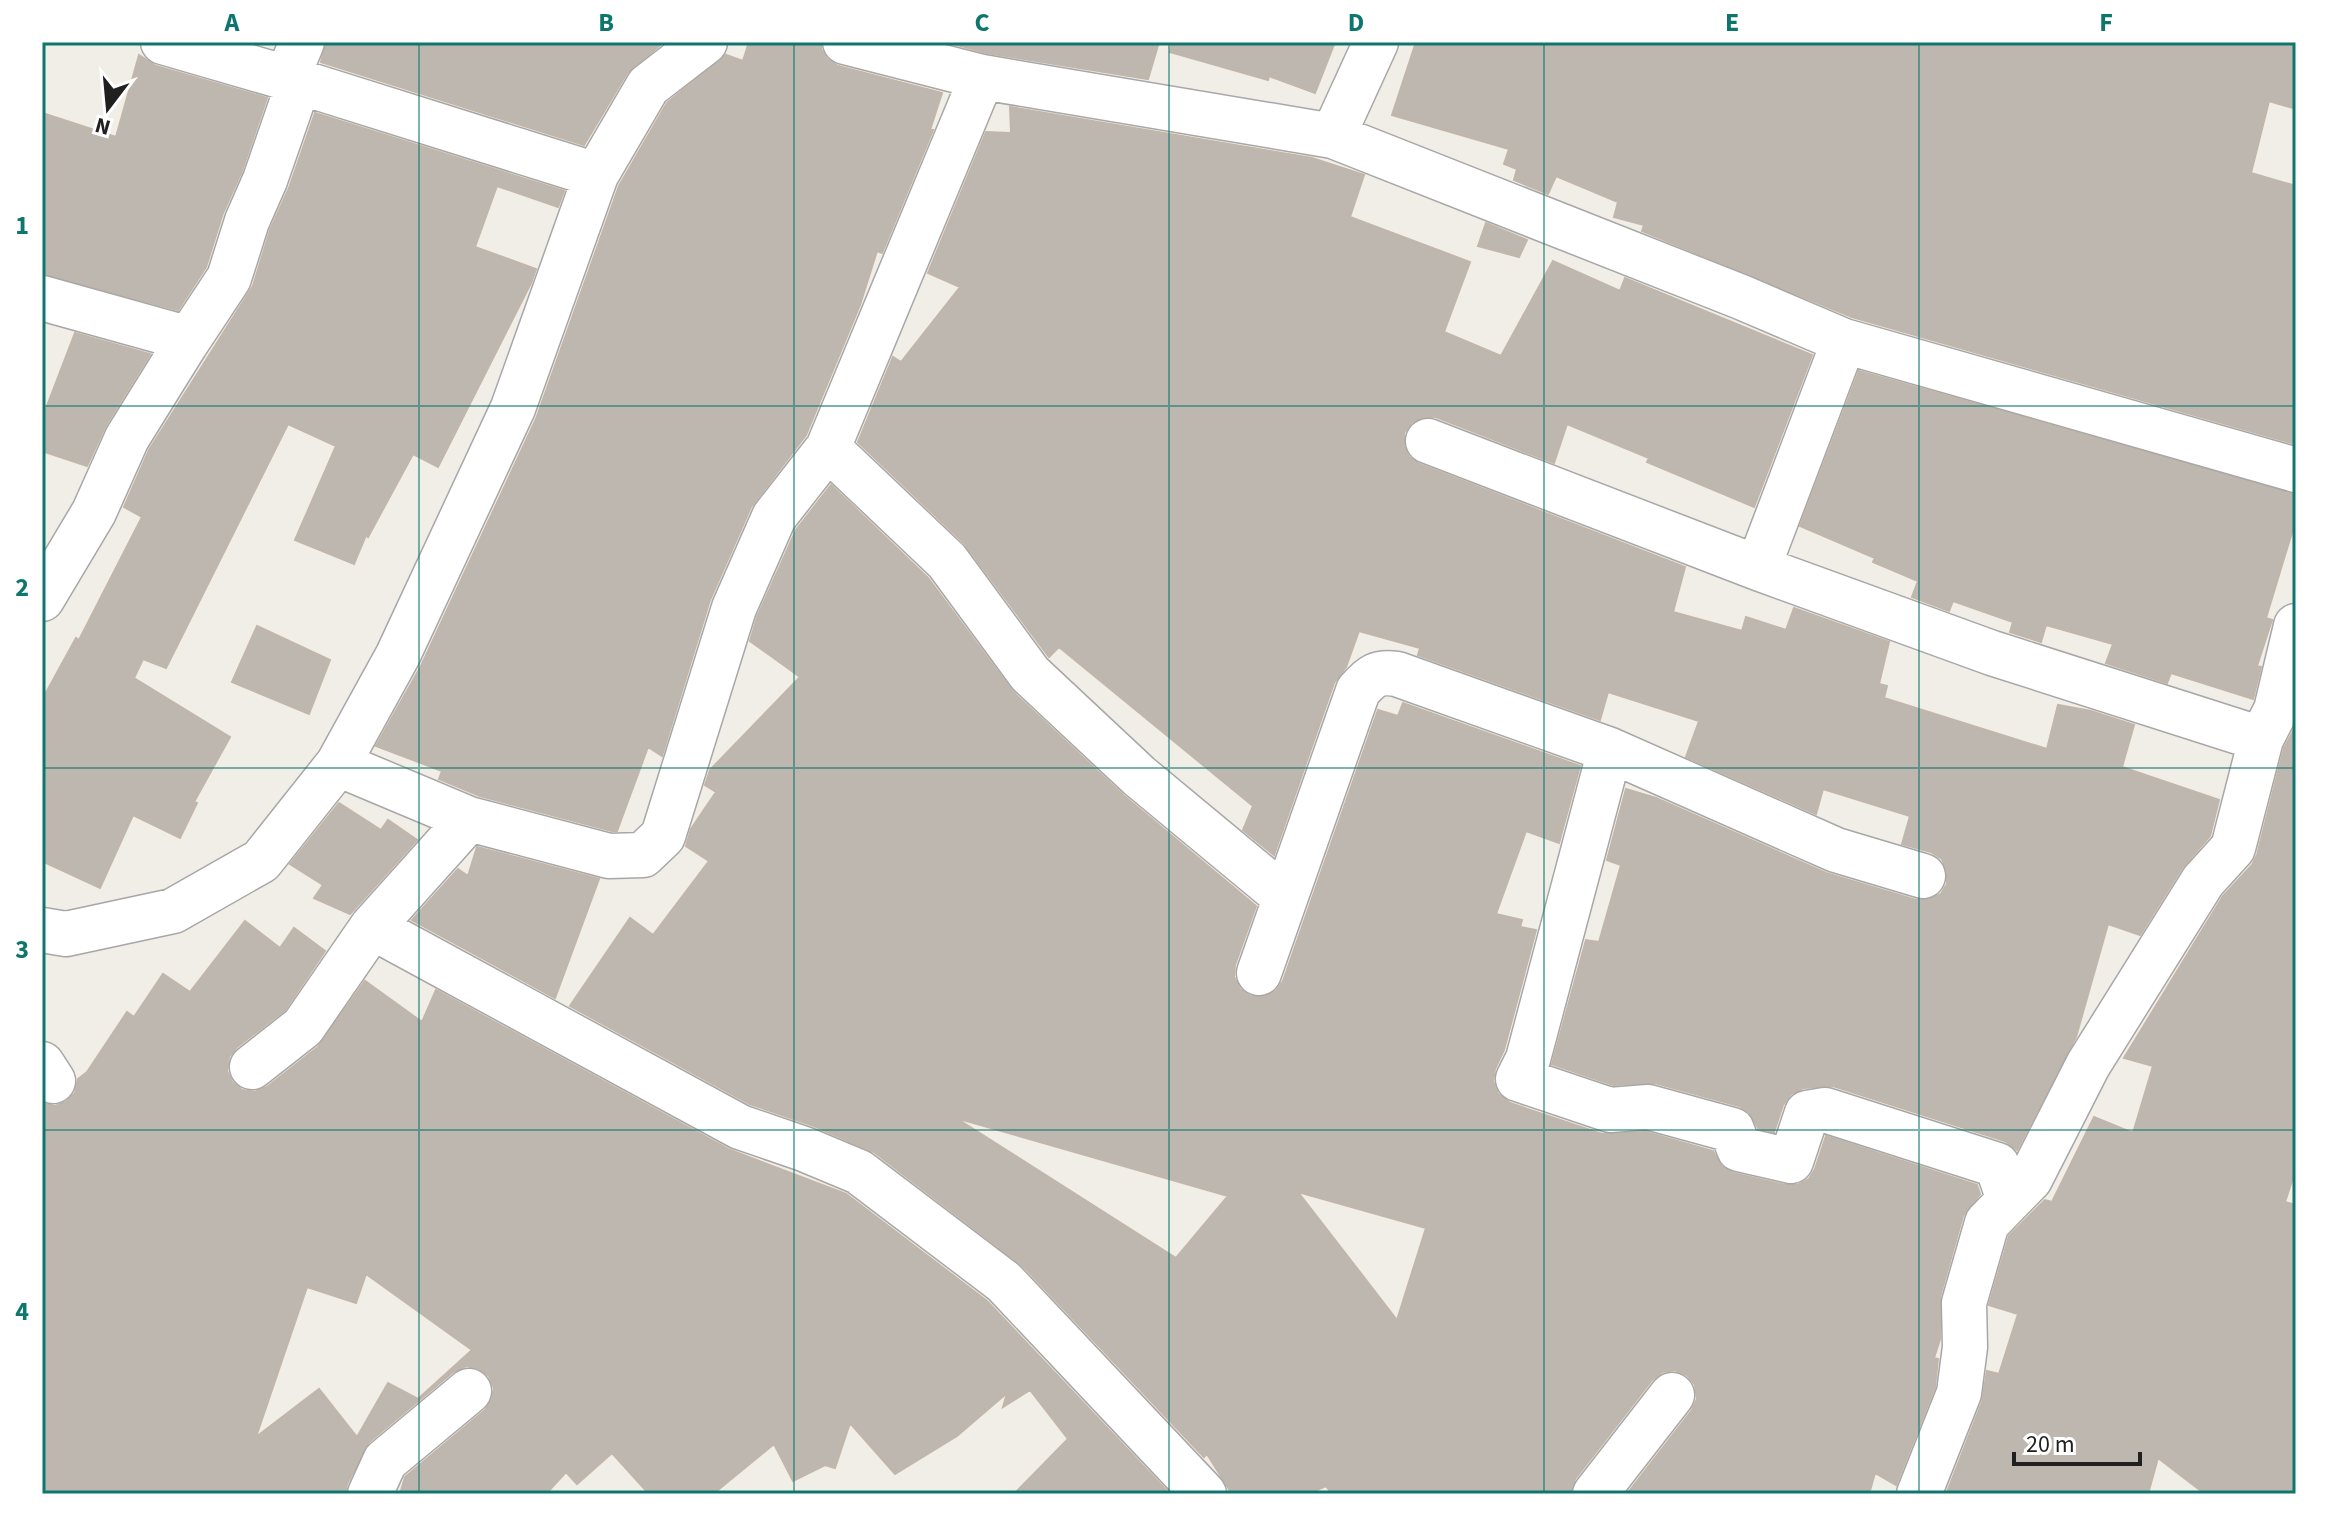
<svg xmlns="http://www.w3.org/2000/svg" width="2338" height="1536" viewBox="0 0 2338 1536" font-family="'Source Sans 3',sans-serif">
<rect width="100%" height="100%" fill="#f1eee7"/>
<path fill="#bdb7b0" stroke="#c2b6aa" stroke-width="2" fill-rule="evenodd" d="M 326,42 L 664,42 L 627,73 L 584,145 L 321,62 Z
M 749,42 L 821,42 L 821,49 L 827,59 L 838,66 L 942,93 L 930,130 L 933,130 L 882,253 L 877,251 L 860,305 L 806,435 L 751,507 L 710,600 L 662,756 L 648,747 L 617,831 L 612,831 L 480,796 L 439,779 L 442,771 L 376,746 L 421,666 L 536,419 L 619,186 L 667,103 L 726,55 L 743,61 Z
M 946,42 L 1159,42 L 1148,79 L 987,53 Z
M 1172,42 L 1335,42 L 1315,93 L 1269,76 L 1268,80 L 1170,52 Z
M 1416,42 L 2296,42 L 2296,109 L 2269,101 L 2251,173 L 2296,186 L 2295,444 L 1852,317 L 1642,231 L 1644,225 L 1614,217 L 1618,202 L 1556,176 L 1548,194 L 1514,180 L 1517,169 L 1504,164 L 1509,149 L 1392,115 Z
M 139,55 L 156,66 L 267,98 L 242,171 L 223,213 L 206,267 L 178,310 L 42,274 L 42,113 L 116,137 Z
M 1010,107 L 1312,158 L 1364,175 L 1350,217 L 1470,262 L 1444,332 L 1501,356 L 1553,261 L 1620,291 L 1625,278 L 1812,355 L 1754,507 L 1647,462 L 1649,458 L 1567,424 L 1554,463 L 1436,417 L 1423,417 L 1412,422 L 1404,433 L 1404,446 L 1409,457 L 1419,464 L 1685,567 L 1673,612 L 1742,631 L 1746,617 L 1786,630 L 1794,608 L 1889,642 L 1879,684 L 1887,686 L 1884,698 L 2047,749 L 2058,705 L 2091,711 L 2134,725 L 2122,767 L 2219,800 L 2210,836 L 2182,868 L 2140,935 L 2108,924 L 2076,1037 L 2017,1150 L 2005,1141 L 1833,1086 L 1803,1088 L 1791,1094 L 1783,1105 L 1774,1132 L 1758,1128 L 1749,1112 L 1739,1106 L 1655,1083 L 1613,1085 L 1552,1064 L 1586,940 L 1599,942 L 1621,865 L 1607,860 L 1626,789 L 1656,798 L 1826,873 L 1916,900 L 1928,900 L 1941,894 L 1947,884 L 1947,871 L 1942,859 L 1931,852 L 1902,844 L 1910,816 L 1823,789 L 1816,814 L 1686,757 L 1699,721 L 1608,692 L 1600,720 L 1418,655 L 1420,648 L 1359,631 L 1346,667 L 1334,683 L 1274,855 L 1243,830 L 1253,806 L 1059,647 L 1049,657 L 964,543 L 858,442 L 893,357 L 901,362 L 960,287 L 928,273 L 986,132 L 1011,133 Z
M 315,113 L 564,191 L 558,207 L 497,186 L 475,247 L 536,269 L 531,283 L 438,467 L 413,454 L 368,537 L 366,535 L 354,564 L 295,540 L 336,446 L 288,424 L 166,668 L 143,659 L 134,678 L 230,737 L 194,802 L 197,803 L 180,838 L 133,815 L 100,888 L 42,861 L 42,700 L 76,638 L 79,640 L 142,517 L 124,507 L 149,450 L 253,286 L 270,230 L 289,188 Z
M 1486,223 L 1527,240 L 1519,257 L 1478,246 Z
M 75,333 L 150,354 L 106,425 L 87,466 L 42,451 L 42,419 Z
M 1859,371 L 2296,494 L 2296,519 L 2266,618 L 2272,620 L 2257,666 L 2261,667 L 2253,699 L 2171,673 L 2167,683 L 2106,663 L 2113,644 L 2046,625 L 2041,642 L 2010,632 L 2013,622 L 1953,601 L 1949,611 L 1912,597 L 1918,581 L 1873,562 L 1875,558 L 1800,526 Z
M 831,485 L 928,578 L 1013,692 L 1123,795 L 1256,906 L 1235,965 L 1234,977 L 1240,989 L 1250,996 L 1264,997 L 1276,991 L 1283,981 L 1378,710 L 1398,716 L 1403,703 L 1580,766 L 1559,843 L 1526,831 L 1496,914 L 1522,920 L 1520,927 L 1536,930 L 1504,1050 L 1495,1069 L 1493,1081 L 1498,1094 L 1510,1103 L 1602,1134 L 1646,1132 L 1713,1151 L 1722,1167 L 1733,1173 L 1785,1185 L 1798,1185 L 1809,1179 L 1815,1169 L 1826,1136 L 1977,1185 L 1980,1194 L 1963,1216 L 1940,1297 L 1940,1339 L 1934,1358 L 1938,1359 L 1935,1387 L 1896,1485 L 1875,1473 L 1869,1494 L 1627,1494 L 1692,1410 L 1697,1399 L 1695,1385 L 1687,1375 L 1675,1370 L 1662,1372 L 1652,1380 L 1575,1479 L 1571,1494 L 1332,1494 L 1326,1486 L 1308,1494 L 1232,1494 L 1207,1454 L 1204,1457 L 1022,1265 L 874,1152 L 814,1126 L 750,1104 L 570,1006 L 630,918 L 653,935 L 709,861 L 686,846 L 691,829 L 716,792 L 705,785 L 710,770 L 800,677 L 750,641 L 757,617 L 796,530 ZM 956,1118 L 1228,1196 L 1176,1258 ZM 1298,1192 L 1426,1228 L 1397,1320 Z
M 257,626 L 330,660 L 309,714 L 232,682 Z
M 2296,726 L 2296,1168 L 2285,1202 L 2296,1205 L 2296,1494 L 2205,1494 L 2158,1458 L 2148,1494 L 1955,1494 L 1947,1492 L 1982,1402 L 1987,1371 L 1999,1374 L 2018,1314 L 1989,1305 L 2009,1236 L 2045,1200 L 2052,1202 L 2094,1117 L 2133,1133 L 2153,1066 L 2124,1058 L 2223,896 L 2252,865 L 2257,855 L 2284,748 Z
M 339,803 L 381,830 L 388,820 L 417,840 L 350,914 L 314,898 L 323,885 L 290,864 Z
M 477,847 L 599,879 L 555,998 L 412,920 L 458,869 L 468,876 Z
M 245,921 L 280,948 L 294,928 L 325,951 L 285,1010 L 237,1047 L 229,1057 L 227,1071 L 232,1082 L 242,1090 L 255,1092 L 267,1087 L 318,1047 L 365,981 L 422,1022 L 436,990 L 728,1149 L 846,1194 L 987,1301 L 1168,1492 L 1165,1494 L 1014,1494 L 1068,1439 L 1030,1390 L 1003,1407 L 1007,1393 L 957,1436 L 895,1474 L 850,1423 L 835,1468 L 825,1465 L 793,1481 L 774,1444 L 713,1494 L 649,1494 L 612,1453 L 577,1484 L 566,1472 L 546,1494 L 400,1494 L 405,1477 L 485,1410 L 492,1400 L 494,1388 L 489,1376 L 478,1368 L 466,1366 L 453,1372 L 369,1442 L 347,1484 L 345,1494 L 42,1494 L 42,1107 L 46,1104 L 55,1106 L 66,1102 L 75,1093 L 78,1079 L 87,1072 L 127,1012 L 134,1017 L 163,974 L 190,992 ZM 366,1274 L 472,1350 L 418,1399 L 388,1383 L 357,1437 L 319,1389 L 256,1437 L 307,1287 L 356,1303 Z"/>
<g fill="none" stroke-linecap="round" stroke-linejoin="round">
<defs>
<path id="minor" d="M 163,42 L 287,78 L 596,175
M 845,42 L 982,77 L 1333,136 L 1741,297 L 1844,341 L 2296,470
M 287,78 L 302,42
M 1333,136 L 1376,42
M 42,298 L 175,335 L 186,343 L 229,278 L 247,221 L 265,180 L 299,82
M 1428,441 L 1758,568 L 1992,653 L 2261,739
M 828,448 L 947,561 L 1030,674 L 1139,776 L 1285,897
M 1758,568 L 1844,341
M 42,599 L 94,512 L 127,438 L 186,343
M 1610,750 L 1528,1059 L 1518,1079 L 1610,1110 L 1648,1107 L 1732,1130 L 1739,1149 L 1791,1161 L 1807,1113 L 1825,1110 L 1997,1165 L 2009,1200
M 338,764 L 469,819 L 609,856 L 643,855 L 663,836 L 734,608 L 774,517 L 828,448 L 982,77
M 372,927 L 740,1127 L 804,1149 L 859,1172 L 1004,1282 L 1204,1494
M 42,930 L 66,934 L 173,911 L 261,861 L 338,764 L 398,655 L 513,408 L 596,175 L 648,86 L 705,42
M 1259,973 L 1358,691 C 1371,676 1377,671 1397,674 L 1610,750 L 1836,850 L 1923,876
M 42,1064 L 53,1081
M 252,1067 L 303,1027 L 372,927 L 469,819
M 370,1494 L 385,1461 L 469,1391
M 1595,1494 L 1672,1395
M 1919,1494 L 1959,1393 L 1965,1347 L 1964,1303 L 1987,1223 L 2030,1179 L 2088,1065 L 2203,881 L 2233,848 L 2261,739 L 2276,710 L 2296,626"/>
</defs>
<use href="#minor" stroke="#a7a7a7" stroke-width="47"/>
<use href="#minor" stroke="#fff" stroke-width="44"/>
</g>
<path fill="none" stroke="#0f766e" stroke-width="2" stroke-opacity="0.55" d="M 419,42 L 419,1494M 794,42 L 794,1494M 1169,42 L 1169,1494M 1544,42 L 1544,1494M 1919,42 L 1919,1494M 42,406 L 2296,406M 42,768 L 2296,768M 42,1130 L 2296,1130"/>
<rect width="2338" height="1536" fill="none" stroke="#ffffff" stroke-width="88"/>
<g transform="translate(108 108) rotate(196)" stroke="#ffffff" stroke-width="6" paint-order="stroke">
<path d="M0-6L14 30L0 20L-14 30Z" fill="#202020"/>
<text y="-12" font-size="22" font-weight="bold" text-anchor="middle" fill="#202020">N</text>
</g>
<path d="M2014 1452v12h126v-12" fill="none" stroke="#202020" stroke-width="4"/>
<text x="2026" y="1452" font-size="24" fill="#202020" stroke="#ffffff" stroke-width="6" paint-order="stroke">20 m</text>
<rect x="44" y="44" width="2250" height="1448" fill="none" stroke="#0f766e" stroke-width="3"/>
<g font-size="26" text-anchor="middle" font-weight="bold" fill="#0f766e">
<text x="232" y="31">A</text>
<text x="606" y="31">B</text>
<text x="982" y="31">C</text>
<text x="1356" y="31">D</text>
<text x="1732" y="31">E</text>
<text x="2106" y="31">F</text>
<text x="22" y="234">1</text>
<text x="22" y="596">2</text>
<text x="22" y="958">3</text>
<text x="22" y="1320">4</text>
</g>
</svg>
